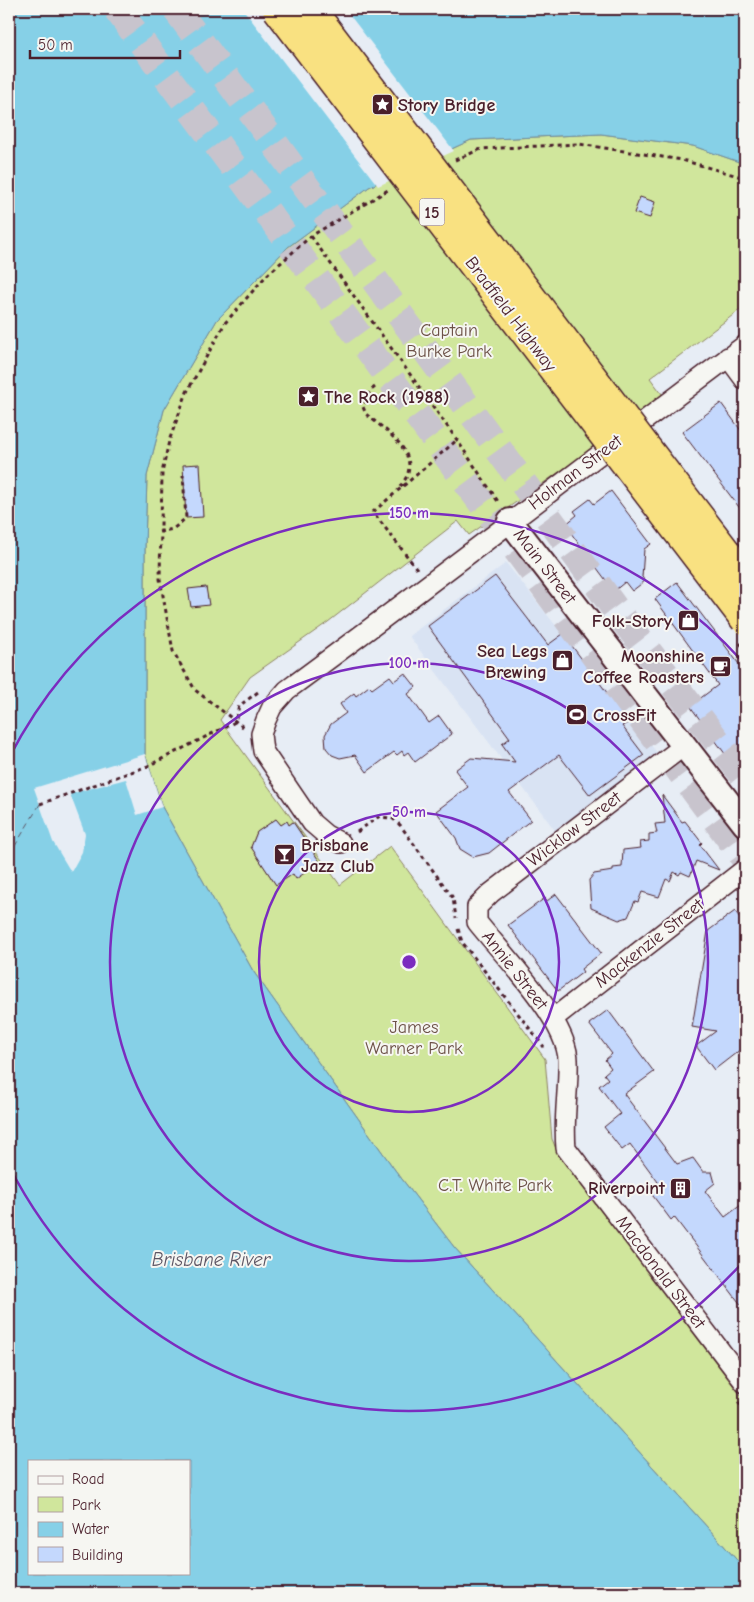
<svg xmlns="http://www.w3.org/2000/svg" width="754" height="1602" viewBox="0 0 754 1602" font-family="'Comic Neue',sans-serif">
<rect width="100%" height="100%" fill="#e7edf5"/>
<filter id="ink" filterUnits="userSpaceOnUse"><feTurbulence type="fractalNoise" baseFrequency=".02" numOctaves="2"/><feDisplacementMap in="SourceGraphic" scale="10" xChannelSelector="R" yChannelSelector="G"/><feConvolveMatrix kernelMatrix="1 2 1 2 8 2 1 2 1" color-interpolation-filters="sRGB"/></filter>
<g filter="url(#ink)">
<path fill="#d9e3f3" d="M 506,563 L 658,754 L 557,833 L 409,636 Z"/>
<path fill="#d0e69c" stroke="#8d8264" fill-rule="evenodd" d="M 601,134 L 693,146 L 745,164 L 745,306 L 650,378 L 665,398 L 469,535 L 458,521 L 328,622 L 250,677 L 220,720 L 340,885 L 390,846 L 545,1059 L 552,1139 L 559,1156 L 745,1401 L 745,1569 L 454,1247 L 395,1170 L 253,971 L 162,807 L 145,754 L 145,547 L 147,476 L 164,410 L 217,320 L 288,247 L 369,187 L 471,140 ZM 276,819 L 281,825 L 287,822 L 289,825 L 293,822 L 320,862 L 296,878 L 293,874 L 276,885 L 251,847 L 257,832 Z"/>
<path fill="#86d0e7" stroke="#6e899c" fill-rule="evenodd" d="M 9,9 L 745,9 L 745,164 L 693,146 L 601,134 L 471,140 L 369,187 L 288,247 L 217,320 L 164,410 L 147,476 L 145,547 L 145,754 L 162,807 L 253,971 L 395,1170 L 454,1247 L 745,1569 L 745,1593 L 9,1593 ZM 29,1461 L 189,1461 L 189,1573 L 29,1573 Z"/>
<path fill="#e7edf5" d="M 243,9 L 345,9 L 454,151 L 378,186 Z
M 145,754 L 162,807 L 137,815 L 126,779 L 70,794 L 85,834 L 82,852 L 71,872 L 53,842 L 34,788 Z"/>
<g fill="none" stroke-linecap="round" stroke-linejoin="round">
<path stroke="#5c5463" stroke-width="1" stroke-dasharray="6 5" stroke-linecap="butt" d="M 9,856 L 40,804"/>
</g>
<path fill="#c4d8fd" stroke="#4a1f2b" d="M 640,197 L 655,202 L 650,218 L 634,213 Z
M 721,403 L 745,436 L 745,515 L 682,432 Z
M 200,464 L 203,517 L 186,518 L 183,465 Z
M 611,491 L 651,544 L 644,549 L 642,577 L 645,581 L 632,591 L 625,582 L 614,591 L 565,525 L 577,515 L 574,511 L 590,499 L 594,504 Z
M 495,576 L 548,645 L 563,634 L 629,722 L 622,726 L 644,755 L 590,795 L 559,755 L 509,792 L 531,820 L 489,853 L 473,857 L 460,849 L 456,838 L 436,811 L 468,787 L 455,770 L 471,758 L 515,762 L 502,744 L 510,738 L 428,626 Z
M 677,582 L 745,672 L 745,781 L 690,706 L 718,685 L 655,599 Z
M 206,587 L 209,605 L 191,607 L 188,589 Z
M 405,673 L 416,687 L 408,694 L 429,723 L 439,716 L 452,734 L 415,762 L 408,752 L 404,755 L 402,751 L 397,755 L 394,752 L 367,772 L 355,755 L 340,758 L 332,755 L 326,748 L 325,735 L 331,724 L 346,713 L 340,704 L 354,693 L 356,696 L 369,686 L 372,689 L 390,676 L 394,681 Z
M 662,795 L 682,822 L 685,821 L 702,843 L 700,845 L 719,870 L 696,861 L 690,876 L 681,872 L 679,875 L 674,872 L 670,881 L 666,879 L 659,897 L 642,892 L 638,902 L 635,901 L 628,917 L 619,920 L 591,908 L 589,880 L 594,874 L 613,871 L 613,868 L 622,867 L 623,850 L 641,848 L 640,842 L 649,841 L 649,834 L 657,833 L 655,824 L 665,823 Z
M 276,819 L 281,825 L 287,821 L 289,825 L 293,822 L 320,862 L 296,879 L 293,874 L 276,885 L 251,847 L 257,832 Z
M 556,894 L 601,953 L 581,969 L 583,972 L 558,991 L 508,925 L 545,898 L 547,901 Z
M 735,911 L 745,925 L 745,1046 L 714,1070 L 696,1046 L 716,1031 L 692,1027 L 708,931 Z
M 608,1010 L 654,1072 L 624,1094 L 677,1164 L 693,1158 L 703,1172 L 712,1172 L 715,1183 L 705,1191 L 725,1217 L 745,1202 L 745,1310 L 674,1217 L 671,1220 L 650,1192 L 658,1182 L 630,1144 L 622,1150 L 604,1127 L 620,1114 L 599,1086 L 608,1079 L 604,1074 L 611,1068 L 605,1060 L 612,1054 L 589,1024 Z"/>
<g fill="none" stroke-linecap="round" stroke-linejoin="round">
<path stroke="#c8c4cd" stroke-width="28" stroke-dasharray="28 14" stroke-linecap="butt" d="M 117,9 L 745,859
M 176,9 L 619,614 L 745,777"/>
<defs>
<path id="minor" d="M 728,357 L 745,380
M 685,745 L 491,893 L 477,907 L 477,922 C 503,955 567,1020 568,1060 C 569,1090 563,1117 566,1148 L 745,1383
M 341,843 L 326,835 L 312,823 L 263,751 L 261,734 L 266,720 L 272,707 L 287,690 C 441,577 592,459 745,345
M 554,1018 L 745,869"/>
<path id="tertiary" d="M 510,521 L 745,824"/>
</defs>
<use href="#minor" stroke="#4a1f2b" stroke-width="22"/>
<use href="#tertiary" stroke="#4a1f2b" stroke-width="28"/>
<path stroke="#4a1f2b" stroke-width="3" stroke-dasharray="4 4" stroke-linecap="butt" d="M 455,160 L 481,149 L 579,144 L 682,160 L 745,178
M 311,236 L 457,440 L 499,503
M 375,387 L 370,391 L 363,407 L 366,414 C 382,428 415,448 408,473 C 407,478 402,483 400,487
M 159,532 L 173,529 L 186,518 L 183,475
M 417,569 L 373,512 L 457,440
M 243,727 L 195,690 L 173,651 L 160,579 L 162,473 L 169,441 L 187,392 L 225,323 L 266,276 L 311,236 L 388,190
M 40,804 L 148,766 L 235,722 L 239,706 L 258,692
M 357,832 L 378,817 L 392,818 L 400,825 L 453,898 L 456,918
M 458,929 L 462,942 L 544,1047
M 738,1402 L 745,1411"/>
<use href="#minor" stroke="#f6f6f2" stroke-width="19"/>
<use href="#tertiary" stroke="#f6f6f2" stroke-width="24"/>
<defs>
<path id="trunk-bridge" d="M 277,9 L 745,620
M 311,9 L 745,576"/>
</defs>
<use href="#trunk-bridge" stroke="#4a1f2b" stroke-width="31" stroke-linecap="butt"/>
<path stroke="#4a1f2b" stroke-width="3" stroke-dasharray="4 4" stroke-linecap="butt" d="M 740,643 L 745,649"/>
<use href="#trunk-bridge" stroke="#f9e181" stroke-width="28"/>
</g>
</g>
<g fill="none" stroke="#7b2cbf" stroke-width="2.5">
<circle cx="409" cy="962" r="150"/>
<circle cx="409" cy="962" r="299"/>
<path d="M743 1262A449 449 0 0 1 9 1166M9 758A449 449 0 0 1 743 662"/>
</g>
<defs>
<symbol id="sight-square" viewBox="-11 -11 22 22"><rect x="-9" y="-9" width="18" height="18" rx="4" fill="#4a1f2b" stroke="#f6f6f2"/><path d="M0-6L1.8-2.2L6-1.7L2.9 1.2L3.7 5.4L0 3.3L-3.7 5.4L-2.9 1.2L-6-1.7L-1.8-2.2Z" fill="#fff"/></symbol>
<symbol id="shop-square" viewBox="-11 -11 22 22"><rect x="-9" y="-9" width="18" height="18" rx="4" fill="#4a1f2b" stroke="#f6f6f2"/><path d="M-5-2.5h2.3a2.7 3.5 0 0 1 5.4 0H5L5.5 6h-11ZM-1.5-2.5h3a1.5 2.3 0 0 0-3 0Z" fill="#fff"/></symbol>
<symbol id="cafe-square" viewBox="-11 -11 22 22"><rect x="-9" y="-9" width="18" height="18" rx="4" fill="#4a1f2b" stroke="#f6f6f2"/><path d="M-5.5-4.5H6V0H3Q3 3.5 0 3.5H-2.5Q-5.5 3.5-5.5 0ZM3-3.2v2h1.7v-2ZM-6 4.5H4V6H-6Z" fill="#fff"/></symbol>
<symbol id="stadium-square" viewBox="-11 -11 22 22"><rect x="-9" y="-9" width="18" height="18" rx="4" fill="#4a1f2b" stroke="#f6f6f2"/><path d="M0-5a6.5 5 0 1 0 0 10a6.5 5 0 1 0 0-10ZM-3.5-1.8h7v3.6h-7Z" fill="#fff"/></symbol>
<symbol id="bar-square" viewBox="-11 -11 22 22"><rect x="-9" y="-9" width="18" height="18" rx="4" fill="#4a1f2b" stroke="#f6f6f2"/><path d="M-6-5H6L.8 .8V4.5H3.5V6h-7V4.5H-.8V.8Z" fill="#fff"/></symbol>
<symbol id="building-square" viewBox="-11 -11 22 22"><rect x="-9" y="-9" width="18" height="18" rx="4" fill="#4a1f2b" stroke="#f6f6f2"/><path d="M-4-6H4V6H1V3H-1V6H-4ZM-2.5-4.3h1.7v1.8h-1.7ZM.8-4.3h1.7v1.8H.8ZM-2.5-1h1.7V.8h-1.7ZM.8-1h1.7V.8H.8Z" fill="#fff"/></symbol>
</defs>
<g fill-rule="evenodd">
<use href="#sight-square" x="370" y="92" width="25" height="25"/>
<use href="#sight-square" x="296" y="384" width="25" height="25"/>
<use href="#shop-square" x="676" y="608" width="25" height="25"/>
<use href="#shop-square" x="550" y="648" width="25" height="25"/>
<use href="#cafe-square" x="708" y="654" width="25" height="25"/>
<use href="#stadium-square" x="564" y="702" width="25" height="25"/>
<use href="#bar-square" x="272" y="842" width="25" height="25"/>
<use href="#building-square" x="668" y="1176" width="25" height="25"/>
</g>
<g text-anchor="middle" stroke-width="4" stroke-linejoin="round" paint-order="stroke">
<rect fill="#f6f6f2" stroke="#7e6067" stroke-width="1" x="419.5" y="198.5" width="25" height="27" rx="4"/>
<g font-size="16" font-weight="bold" fill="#4a1f2b">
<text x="432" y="218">15</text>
</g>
<g font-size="18" font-weight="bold" fill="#4a1f2b" stroke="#f6f6f2" text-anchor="start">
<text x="398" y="111">Story Bridge</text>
<text x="324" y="403">The Rock (1988)</text>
<text x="672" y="627" text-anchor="end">Folk-Story</text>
<text x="547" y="657" text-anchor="end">Sea Legs<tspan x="547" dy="21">Brewing</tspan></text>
<text x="704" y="662" text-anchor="end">Moonshine<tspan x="704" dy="21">Coffee Roasters</tspan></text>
<text x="593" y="721">CrossFit</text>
<text x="301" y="851">Brisbane<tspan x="301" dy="21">Jazz Club</tspan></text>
<text x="665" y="1194" text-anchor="end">Riverpoint</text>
</g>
<g font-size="18" fill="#4a1f2b" stroke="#f6f6f2">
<text transform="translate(511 314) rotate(53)" y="6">Bradfield Highway</text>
<text transform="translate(575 472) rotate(-37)" y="6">Holman Street</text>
<text transform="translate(545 566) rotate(52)" y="6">Main Street</text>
<text transform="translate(574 829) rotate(-37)" y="6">Wicklow Street</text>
<text transform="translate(649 943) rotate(-38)" y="6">Mackenzie Street</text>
<text transform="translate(515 970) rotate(52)" y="6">Annie Street</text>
<text transform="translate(661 1272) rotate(53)" y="6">Macdonald Street</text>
</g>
<g font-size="18" fill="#6c5147" stroke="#f6f6f2">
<text x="449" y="336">Captain<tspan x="449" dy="21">Burke Park</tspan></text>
<text x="414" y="1033">James<tspan x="414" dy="21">Warner Park</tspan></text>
<text x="495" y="1191">C.T. White Park</text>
</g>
<g font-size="19" font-style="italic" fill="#5c5463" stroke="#f6f6f2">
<text x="211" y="1266">Brisbane River</text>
</g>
</g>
<circle cx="409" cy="962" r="8" fill="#7b2cbf" stroke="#f6f6f2" stroke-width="2.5"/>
<g font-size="15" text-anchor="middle" font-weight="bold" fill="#7b2cbf" stroke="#f6f6f2" stroke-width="4" stroke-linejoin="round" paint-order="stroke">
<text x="409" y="518">150 m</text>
<text x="409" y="668">100 m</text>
<text x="409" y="817">50 m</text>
</g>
<rect width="754" height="1602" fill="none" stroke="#f6f6f2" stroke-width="30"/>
<rect x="15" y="15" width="724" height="1572" fill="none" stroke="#4a1f2b" stroke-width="2" filter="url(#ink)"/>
<rect x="28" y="1460" width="162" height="115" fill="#f6f6f2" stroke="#b1a0a2"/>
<rect x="38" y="1476" width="25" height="8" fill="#f6f6f2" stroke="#b1a0a2"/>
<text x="72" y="1484" font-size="15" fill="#4a1f2b">Road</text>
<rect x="38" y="1497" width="25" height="15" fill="#d0e69c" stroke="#b1a0a2"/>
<text x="72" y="1510" font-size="15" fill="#4a1f2b">Park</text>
<rect x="38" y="1522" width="25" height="15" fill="#86d0e7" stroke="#b1a0a2"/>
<text x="72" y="1534" font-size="15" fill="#4a1f2b">Water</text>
<rect x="38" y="1547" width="25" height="15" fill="#c4d8fd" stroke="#b1a0a2"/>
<text x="72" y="1560" font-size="15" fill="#4a1f2b">Building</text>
<path d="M30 50v8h150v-8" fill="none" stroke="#4a1f2b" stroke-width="2.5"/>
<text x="38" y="50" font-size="15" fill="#4a1f2b" stroke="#f6f6f2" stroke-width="4" paint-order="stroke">50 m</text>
</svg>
